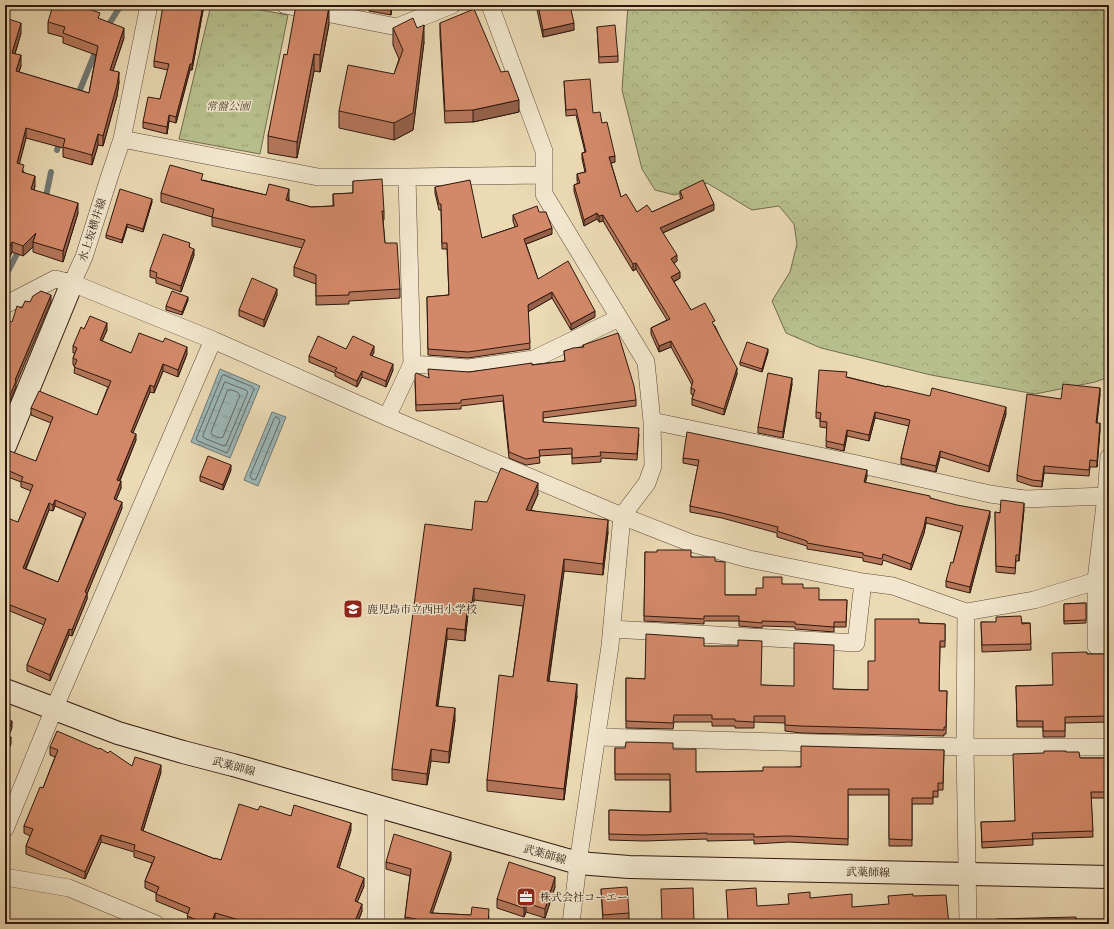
<svg xmlns="http://www.w3.org/2000/svg" width="1114" height="929" viewBox="0 0 1114 929" font-family="'IM FELL French Canon','Noto Serif JP',serif">
<defs>
<pattern id="forest-crowns" width="20" height="18" patternUnits="userSpaceOnUse"><rect width="20" height="18" fill="#b7c08d"/><path d="M2 6a3 3 0 1 1 6 0M12 15a3 3 0 1 1 6 0" fill="none" stroke="#9ea478"/></pattern>
<pattern id="park-tufts" width="24" height="20" patternUnits="userSpaceOnUse"><rect width="24" height="20" fill="#b7c08d"/><path d="M3 7l-1-3M5 7V3M7 7l1-3M15 17l-1-3M17 17v-4M19 17l1-3" fill="none" stroke="#9ea478"/></pattern>
<pattern id="water-ripples" width="26" height="14" patternUnits="userSpaceOnUse"><rect width="26" height="14" fill="#9cb8b8"/><path d="M2 4q2-2 4 0t4 0M15 11q2-2 4 0t4 0" fill="none" stroke="#879d9d"/></pattern>
</defs>
<rect width="100%" height="100%" fill="#ebdab4"/>
<filter id="stains"><feTurbulence type="fractalNoise" baseFrequency=".005" numOctaves="4"/><feColorMatrix values="0 0 0 0 .2 0 0 0 0 .09 0 0 0 0 .02 0 0 0 .5 -.17"/></filter>
<radialGradient id="worn" r=".72"><stop offset=".6" stop-color="#630" stop-opacity="0"/><stop offset="1" stop-color="#630" stop-opacity=".3"/></radialGradient>
<path fill="url(#forest-crowns)" stroke="#726c4e" d="M 628,5 L 1109,5 L 1109,377 L 1095,382 L 1035,394 L 931,375 L 821,348 L 786,333 L 772,301 L 790,272 L 797,244 L 794,224 L 779,206 L 752,210 L 707,183 L 675,195 L 655,190 L 642,169 L 622,90 Z"/>
<path fill="url(#park-tufts)" stroke="#726c4e" d="M 211,5 L 234,5 L 288,15 L 260,154 L 179,139 Z"/>
<path fill="url(#water-ripples)" stroke="#707874" d="M 220,369 L 260,386 L 230,458 L 191,442 Z
M 272,412 L 286,417 L 258,486 L 244,480 Z"/>
<g fill="none" stroke-linecap="round" stroke-linejoin="round">
<path stroke="#646863" stroke-width="1" d="M 224,375 L 253,387 L 254,389 L 228,451 L 227,453 L 198,441 L 196,439 L 222,376 Z
M 225,382 L 246,390 L 248,392 L 226,445 L 224,446 L 204,438 L 203,436 Z
M 228,390 C 231,389 239,392 240,395 L 223,437 L 220,438 L 212,435 L 211,433 Z
M 276,417 L 279,419 L 280,421 L 256,479 L 254,480 L 251,478 L 250,476 L 274,419 Z"/>
<path stroke="#707874" stroke-width="6" d="M 106,29 L 121,5
M 77,97 L 97,48
M 57,150 L 60,139
M 45,201 L 51,172
M 7,273 L 20,248"/>
<defs>
<path id="street" d="M 285,5 L 397,27 L 452,5
M 490,5 L 544,151 L 544,194 L 646,362 L 652,421 L 653,466 L 647,483 L 622,516 L 691,543 L 749,559 L 863,582 L 893,586 L 966,612 L 1034,600 L 1109,577
M 122,139 L 318,177 L 407,177 L 544,175
M 72,283 L 84,257 L 109,178 L 122,139 L 149,5
M 5,305 L 55,279 L 72,283 L 213,340 L 387,417 L 622,516 L 610,646 L 578,863 L 571,924
M 412,364 L 468,368 L 534,359 L 619,318
M 387,417 L 412,364 L 407,177
M 652,421 L 853,463 L 990,494 L 1025,499 L 1106,496 L 1096,580 L 1096,646 L 1109,646
M 1106,496 L 1109,457
M 966,612 L 965,747 L 968,924
M 612,629 L 856,643 L 863,582
M 597,737 L 965,747 L 1109,747
M 5,829 L 54,709 L 213,340
M 5,877 L 69,888 L 156,924
M 376,924 L 376,807"/>
<path id="secondary" d="M 5,446 L 72,283
M 5,690 L 118,733 L 183,752 L 233,765 L 578,863 L 629,867 L 1109,877"/>
</defs>
<use href="#street" stroke="#5c4838" stroke-width="18"/>
<use href="#secondary" stroke="#2d170e" stroke-width="24"/>
<use href="#street" stroke="#f2e7ce" stroke-width="17"/>
<use href="#secondary" stroke="#f2e7ce" stroke-width="22"/>
</g>
<path fill="#b5765a" stroke="#2d170e" fill-rule="evenodd" d="M 80,5 L 80,6 L 100,19 L 124,38 L 113,70 L 119,82 L 117,96 L 103,146 L 98,145 L 92,165 L 63,157 L 63,148 L 26,138 L 19,164 L 24,172 L 35,186 L 34,190 L 78,213 L 63,262 L 33,252 L 33,247 L 23,256 L 12,252 L 5,268 L 5,18 L 21,33 L 15,54 L 21,66 L 19,72 L 89,93 L 96,55 L 63,43 L 63,37 L 48,33 L 48,22 Z
M 175,5 L 204,5 L 192,70 L 190,70 L 176,123 L 169,121 L 167,134 L 143,128 L 143,122 L 160,99 L 168,70 L 154,67 L 154,61 Z
M 350,5 L 392,5 L 391,15 L 369,11 L 369,8 Z
M 536,5 L 570,5 L 574,30 L 543,37 Z
M 440,23 L 501,72 L 519,112 L 473,122 L 445,123 L 440,35 Z
M 329,24 L 320,72 L 314,71 L 297,158 L 268,153 L 268,136 L 287,55 Z
M 597,27 L 618,56 L 618,62 L 599,63 Z
M 393,28 L 424,42 L 413,130 L 394,140 L 339,128 L 339,111 L 394,74 L 399,59 L 393,45 Z
M 564,81 L 602,123 L 615,162 L 611,163 L 621,197 L 637,212 L 652,212 L 681,199 L 680,197 L 680,191 L 714,210 L 663,233 L 677,261 L 674,263 L 680,278 L 674,282 L 691,310 L 715,326 L 737,374 L 724,415 L 692,405 L 692,399 L 693,395 L 691,394 L 691,388 L 692,385 L 671,347 L 659,352 L 651,334 L 651,328 L 667,320 L 636,269 L 633,271 L 603,221 L 599,222 L 597,219 L 584,226 L 574,191 L 574,185 L 578,183 L 577,181 L 577,174 L 585,172 L 582,159 L 582,153 L 585,152 L 576,115 L 566,116 Z
M 203,180 L 266,195 L 289,198 L 289,201 L 311,207 L 333,206 L 333,194 L 353,193 L 353,181 L 384,211 L 384,220 L 383,220 L 385,243 L 400,289 L 400,298 L 349,301 L 349,304 L 316,305 L 316,284 L 294,276 L 294,267 L 302,248 L 212,226 L 212,217 L 161,202 L 161,193 Z
M 435,187 L 482,238 L 515,227 L 513,221 L 513,215 L 539,212 L 552,234 L 526,244 L 538,279 L 595,317 L 571,330 L 552,298 L 528,311 L 530,349 L 468,358 L 428,355 L 427,297 L 449,295 L 447,249 L 442,249 L 441,210 L 439,210 L 435,193 Z
M 152,202 L 143,232 L 127,227 L 122,243 L 106,238 L 106,235 Z
M 190,247 L 194,255 L 181,292 L 156,283 L 156,279 L 150,277 L 150,270 Z
M 277,295 L 264,327 L 239,316 L 239,310 Z
M 188,300 L 182,315 L 166,310 L 166,306 Z
M 84,329 L 107,330 L 102,341 L 131,353 L 187,354 L 178,377 L 163,371 L 154,393 L 150,392 L 133,432 L 136,440 L 120,481 L 121,488 L 116,500 L 122,508 L 87,594 L 87,599 L 72,636 L 69,635 L 50,681 L 27,671 L 27,665 L 44,625 L 10,611 L 5,622 L 18,522 L 31,491 L 21,487 L 21,482 L 5,476 L 5,452 L 36,461 L 51,423 L 31,415 L 31,408 L 97,415 L 108,387 L 74,373 L 75,366 L 73,365 L 73,358 L 75,353 L 73,353 L 73,346 ZM 55,506 L 83,518 L 58,582 L 26,569 L 49,510 L 53,511 Z
M 583,345 L 636,400 L 636,406 L 543,418 L 543,422 L 639,434 L 637,460 L 601,458 L 601,462 L 572,464 L 572,454 L 539,456 L 540,463 L 526,465 L 509,458 L 503,401 L 461,406 L 461,409 L 416,411 L 415,381 L 429,378 L 469,372 L 565,361 L 564,351 L 583,347 Z
M 346,349 L 374,352 L 372,356 L 393,370 L 386,387 L 362,377 L 357,387 L 335,376 L 335,373 L 309,362 L 309,356 Z
M 768,352 L 762,372 L 740,365 L 740,362 Z
M 847,377 L 887,387 L 1006,414 L 989,472 L 940,457 L 936,472 L 901,464 L 901,458 L 909,426 L 875,418 L 869,441 L 847,436 L 844,451 L 826,447 L 827,428 L 820,427 L 820,419 L 816,418 L 816,412 Z
M 792,384 L 783,438 L 758,433 L 758,427 Z
M 1100,394 L 1097,423 L 1100,430 L 1097,467 L 1090,467 L 1089,476 L 1044,473 L 1042,487 L 1032,486 L 1017,481 L 1017,475 L 1061,399 Z
M 683,458 L 867,476 L 865,483 L 930,498 L 990,517 L 970,593 L 946,587 L 946,581 L 953,563 L 961,532 L 926,523 L 924,533 L 911,570 L 883,560 L 882,565 L 863,561 L 863,558 L 807,549 L 807,546 L 777,537 L 777,533 L 722,518 L 690,512 L 690,506 L 698,466 L 683,463 Z
M 231,470 L 223,490 L 200,481 L 200,476 Z
M 538,494 L 531,510 L 608,532 L 603,575 L 564,571 L 549,681 L 577,696 L 564,800 L 487,791 L 487,780 L 513,677 L 523,606 L 474,600 L 472,614 L 468,614 L 465,641 L 447,639 L 438,706 L 455,720 L 449,763 L 431,761 L 427,785 L 392,780 L 392,769 L 472,530 L 487,502 Z
M 1024,509 L 1019,561 L 1016,561 L 1015,574 L 996,572 L 995,512 L 1000,513 Z
M 645,552 L 691,557 L 715,561 L 725,595 L 756,595 L 763,588 L 782,584 L 803,588 L 819,600 L 847,600 L 846,627 L 834,627 L 834,632 L 795,629 L 795,627 L 762,626 L 762,628 L 739,626 L 739,621 L 704,621 L 704,624 L 644,621 Z
M 1086,603 L 1086,623 L 1064,624 L 1064,604 Z
M 981,622 L 1030,623 L 1031,650 L 982,652 Z
M 919,623 L 945,624 L 945,647 L 940,647 L 939,691 L 947,691 L 946,734 L 944,734 L 944,736 L 801,733 L 785,731 L 785,723 L 754,722 L 754,728 L 735,728 L 735,726 L 712,726 L 712,722 L 674,722 L 673,729 L 626,728 L 626,678 L 645,679 L 704,646 L 761,685 L 833,689 L 868,690 L 875,661 Z
M 1087,654 L 1109,654 L 1109,722 L 1065,723 L 1065,737 L 1043,737 L 1043,727 L 1017,727 L 1016,686 L 1053,685 Z
M 50,747 L 108,753 L 132,766 L 161,772 L 143,831 L 215,859 L 221,860 L 258,810 L 291,816 L 351,830 L 339,868 L 364,886 L 357,902 L 362,911 L 358,922 L 362,924 L 229,924 L 215,920 L 214,924 L 190,924 L 187,923 L 188,914 L 156,901 L 156,893 L 145,888 L 145,881 L 152,863 L 134,857 L 134,852 L 101,842 L 85,879 L 26,854 L 26,846 L 30,836 L 24,833 L 24,826 L 43,788 L 55,757 L 50,755 Z
M 615,748 L 696,772 L 763,771 L 944,750 L 943,790 L 938,790 L 938,797 L 933,797 L 933,804 L 912,804 L 912,846 L 889,846 L 889,795 L 848,795 L 848,845 L 789,842 L 754,844 L 754,840 L 707,841 L 707,839 L 644,841 L 609,840 L 609,810 L 670,812 L 670,780 L 615,780 Z
M 1066,752 L 1080,758 L 1109,758 L 1109,798 L 1091,798 L 1093,837 L 1033,839 L 1033,845 L 982,848 L 981,822 L 1015,821 Z
M 451,859 L 432,913 L 489,916 L 488,924 L 405,924 L 405,917 L 410,876 L 386,869 L 386,862 Z
M 555,887 L 545,918 L 526,912 L 524,917 L 497,908 L 497,899 Z
M 601,889 L 629,913 L 629,919 L 603,922 Z"/>
<path fill="#94604a" stroke="#2d170e" d="M 203,5 L 204,5 L 192,70 L 192,64 Z
M 391,5 L 392,5 L 391,15 Z
M 329,7 L 329,24 L 320,72 L 320,55 Z
M 21,23 L 21,33 L 12,63 L 12,53 Z
M 574,23 L 574,30 L 543,37 L 543,30 Z
M 424,25 L 424,42 L 413,130 L 394,140 L 394,123 Z
M 124,28 L 124,38 L 110,80 L 110,70 Z
M 314,54 L 314,71 L 297,158 L 297,142 Z
M 21,55 L 21,66 L 16,81 L 16,71 Z
M 190,64 L 190,70 L 176,123 L 176,117 Z
M 119,72 L 119,82 L 117,96 L 103,146 L 103,136 Z
M 519,100 L 519,112 L 473,122 L 473,110 Z
M 169,115 L 169,121 L 167,134 L 167,127 Z
M 26,128 L 26,138 L 17,173 L 17,163 Z
M 98,134 L 98,145 L 92,165 L 92,155 Z
M 615,156 L 615,162 L 609,164 L 609,157 Z
M 35,176 L 35,186 L 31,199 L 31,189 Z
M 289,189 L 289,198 L 286,209 L 286,200 Z
M 152,199 L 152,202 L 143,232 L 143,229 Z
M 78,203 L 78,213 L 63,262 L 63,251 Z
M 714,204 L 714,210 L 660,234 L 660,228 Z
M 597,213 L 597,219 L 584,226 L 584,220 Z
M 603,215 L 603,221 L 599,222 L 599,216 Z
M 127,224 L 127,227 L 122,243 L 122,240 Z
M 552,228 L 552,234 L 524,245 L 524,239 Z
M 36,233 L 33,242 L 33,247 L 23,256 L 23,246 Z
M 12,242 L 12,252 L 5,268 L 5,257 Z
M 194,249 L 194,255 L 181,292 L 181,286 Z
M 677,255 L 677,261 L 671,265 L 671,259 Z
M 636,263 L 636,269 L 633,271 L 633,264 Z
M 680,272 L 680,278 L 671,283 L 671,277 Z
M 277,289 L 277,295 L 264,327 L 264,320 Z
M 552,292 L 552,298 L 528,312 L 528,305 Z
M 51,295 L 51,302 L 16,384 L 16,387 L 5,413 L 5,407 L 15,380 Z
M 188,297 L 188,300 L 182,315 L 182,312 Z
M 595,311 L 595,317 L 571,330 L 571,324 Z
M 107,323 L 107,330 L 100,346 L 100,340 Z
M 671,341 L 671,347 L 659,352 L 659,346 Z
M 374,346 L 374,352 L 370,360 L 370,355 Z
M 187,347 L 187,354 L 178,377 L 178,370 Z
M 768,349 L 768,352 L 762,372 L 762,369 Z
M 163,364 L 163,371 L 154,393 L 154,387 Z
M 393,364 L 393,370 L 386,387 L 386,381 Z
M 737,368 L 737,374 L 724,415 L 724,409 Z
M 362,371 L 362,377 L 357,387 L 357,381 Z
M 792,378 L 792,384 L 783,438 L 783,432 Z
M 150,385 L 150,392 L 131,438 L 131,432 Z
M 1100,388 L 1100,394 L 1096,429 L 1096,423 Z
M 1006,407 L 1006,414 L 989,472 L 989,466 Z
M 875,412 L 875,418 L 869,441 L 869,435 Z
M 1100,423 L 1100,430 L 1097,467 L 1097,461 Z
M 847,430 L 847,436 L 844,451 L 844,445 Z
M 136,434 L 136,440 L 117,486 L 117,480 Z
M 940,451 L 940,457 L 936,472 L 936,466 Z
M 231,465 L 231,470 L 223,490 L 223,485 Z
M 1044,466 L 1044,473 L 1042,487 L 1042,481 Z
M 867,470 L 867,476 L 864,488 L 864,482 Z
M 121,481 L 121,488 L 114,505 L 114,499 Z
M 538,483 L 538,494 L 526,521 L 526,510 Z
M 55,500 L 55,506 L 53,511 L 53,505 Z
M 122,502 L 122,508 L 87,594 L 87,599 L 72,636 L 72,630 L 85,592 Z
M 49,503 L 49,510 L 23,574 L 23,568 Z
M 1024,503 L 1024,509 L 1019,561 L 1019,555 Z
M 990,511 L 990,517 L 970,593 L 970,587 Z
M 926,517 L 926,523 L 924,533 L 911,570 L 911,564 Z
M 608,520 L 608,532 L 603,575 L 603,564 Z
M 564,559 L 564,571 L 547,692 L 547,681 Z
M 474,588 L 474,600 L 472,614 L 472,603 Z
M 468,602 L 468,614 L 465,641 L 465,630 Z
M 10,605 L 10,611 L 5,622 L 5,616 Z
M 447,628 L 447,639 L 436,717 L 436,706 Z
M 69,629 L 69,635 L 50,681 L 50,675 Z
M 577,684 L 577,696 L 564,800 L 564,789 Z
M 455,708 L 455,720 L 449,763 L 449,752 Z
M 12,721 L 12,728 L 6,742 L 6,735 Z
M 11,737 L 11,744 L 5,758 L 5,752 Z
M 431,749 L 431,761 L 427,785 L 427,774 Z
M 161,765 L 161,772 L 141,837 L 141,830 Z
M 351,823 L 351,830 L 337,875 L 337,867 Z
M 101,835 L 101,842 L 85,879 L 85,872 Z
M 451,852 L 451,859 L 430,920 L 430,913 Z
M 555,877 L 555,887 L 545,918 L 545,909 Z
M 364,878 L 364,886 L 355,908 L 355,901 Z
M 526,903 L 526,912 L 524,917 L 524,908 Z
M 362,904 L 362,911 L 357,924 L 355,921 Z
M 215,913 L 215,920 L 214,924 L 211,924 Z"/>
<path fill="#d38969" stroke="#2d170e" fill-rule="evenodd" d="M 53,5 L 78,5 L 100,13 L 98,18 L 124,28 L 110,70 L 119,72 L 117,85 L 103,136 L 98,134 L 92,155 L 63,147 L 65,139 L 26,128 L 17,163 L 24,165 L 22,172 L 35,176 L 31,189 L 78,203 L 63,251 L 33,242 L 36,233 L 23,246 L 12,242 L 5,257 L 5,18 L 21,23 L 12,53 L 21,55 L 16,71 L 89,93 L 98,46 L 63,33 L 65,27 L 48,22 Z
M 163,5 L 175,6 L 175,5 L 203,5 L 192,64 L 190,64 L 176,117 L 169,115 L 167,127 L 143,122 L 148,97 L 160,99 L 169,64 L 154,61 Z
M 296,5 L 319,5 L 329,7 L 320,55 L 314,54 L 297,142 L 268,136 L 284,54 L 287,55 Z
M 371,5 L 391,5 L 391,8 Z
M 538,5 L 570,5 L 574,23 L 543,30 Z
M 474,9 L 501,72 L 508,71 L 519,100 L 473,110 L 445,111 L 440,23 Z
M 413,18 L 417,28 L 424,25 L 413,113 L 394,123 L 339,111 L 348,65 L 394,74 L 403,50 L 393,28 Z
M 615,25 L 618,56 L 599,57 L 597,27 Z
M 590,79 L 593,113 L 600,112 L 602,123 L 607,122 L 615,156 L 609,157 L 621,197 L 626,194 L 637,212 L 647,205 L 652,212 L 683,198 L 680,191 L 703,180 L 714,204 L 660,228 L 677,255 L 671,259 L 680,272 L 671,277 L 691,310 L 705,303 L 715,321 L 712,322 L 737,368 L 724,409 L 692,399 L 695,390 L 691,388 L 693,381 L 671,341 L 659,346 L 651,328 L 670,319 L 636,263 L 633,264 L 603,215 L 599,216 L 597,213 L 584,220 L 574,185 L 580,183 L 577,174 L 586,172 L 582,153 L 586,152 L 576,109 L 566,110 L 564,81 Z
M 170,165 L 203,174 L 201,180 L 266,195 L 269,184 L 289,189 L 286,200 L 311,207 L 334,206 L 333,194 L 353,193 L 353,181 L 382,179 L 384,211 L 382,211 L 385,243 L 397,243 L 400,289 L 349,292 L 349,295 L 316,296 L 316,275 L 294,267 L 305,240 L 212,217 L 214,209 L 161,193 Z
M 470,180 L 482,238 L 518,226 L 513,215 L 537,206 L 539,212 L 546,212 L 552,228 L 524,239 L 538,279 L 568,261 L 595,311 L 571,324 L 552,292 L 528,305 L 530,343 L 468,352 L 428,349 L 427,297 L 449,295 L 447,243 L 442,243 L 441,204 L 439,204 L 435,187 Z
M 120,189 L 152,199 L 143,229 L 127,224 L 122,240 L 106,235 Z
M 163,234 L 190,243 L 189,247 L 194,249 L 181,286 L 156,277 L 157,273 L 150,270 Z
M 252,278 L 277,289 L 264,320 L 239,310 Z
M 41,291 L 51,295 L 15,380 L 16,381 L 5,407 L 5,319 L 12,322 L 17,306 L 22,308 L 25,301 L 30,302 L 33,296 Z
M 172,291 L 188,297 L 182,312 L 166,306 Z
M 90,316 L 107,323 L 100,340 L 131,353 L 139,333 L 163,342 L 165,338 L 187,347 L 178,370 L 163,364 L 154,387 L 150,385 L 131,432 L 136,434 L 117,480 L 121,481 L 114,499 L 122,502 L 85,592 L 87,593 L 72,630 L 69,629 L 50,675 L 27,665 L 46,619 L 10,605 L 5,616 L 5,524 L 7,518 L 18,522 L 33,485 L 21,481 L 23,477 L 5,469 L 5,452 L 10,451 L 36,461 L 53,417 L 31,408 L 39,391 L 97,415 L 111,381 L 74,367 L 77,360 L 73,358 L 77,348 L 73,346 L 81,327 L 84,329 ZM 55,500 L 86,513 L 58,582 L 23,568 L 49,503 L 53,505 Z
M 618,333 L 634,386 L 636,400 L 543,412 L 543,422 L 639,428 L 637,454 L 600,452 L 601,456 L 572,458 L 572,448 L 539,450 L 540,457 L 526,459 L 509,452 L 503,395 L 461,400 L 461,403 L 416,405 L 415,375 L 416,373 L 429,378 L 428,369 L 469,372 L 532,363 L 532,365 L 565,361 L 564,351 L 573,348 L 584,347 L 583,345 Z
M 318,336 L 346,349 L 353,336 L 374,346 L 370,355 L 393,364 L 386,381 L 362,371 L 357,381 L 335,371 L 337,368 L 309,356 Z
M 747,342 L 768,349 L 762,369 L 740,362 Z
M 819,370 L 847,372 L 846,377 L 887,387 L 887,386 L 930,396 L 932,388 L 1006,407 L 989,466 L 940,451 L 936,466 L 901,458 L 910,420 L 875,412 L 869,435 L 847,430 L 844,445 L 826,441 L 827,422 L 820,421 L 821,413 L 816,412 Z
M 768,373 L 792,378 L 783,432 L 758,427 Z
M 1063,384 L 1100,388 L 1096,423 L 1100,423 L 1097,461 L 1090,460 L 1089,470 L 1044,466 L 1042,481 L 1032,480 L 1017,475 L 1027,394 L 1061,399 Z
M 687,432 L 867,470 L 864,482 L 930,496 L 930,498 L 957,505 L 990,511 L 970,587 L 946,581 L 951,562 L 953,563 L 963,526 L 926,517 L 924,527 L 911,564 L 883,554 L 882,559 L 863,555 L 863,553 L 807,543 L 807,541 L 777,531 L 778,527 L 722,513 L 690,506 L 699,460 L 683,458 Z
M 208,456 L 231,465 L 223,485 L 200,476 Z
M 501,468 L 538,483 L 526,510 L 608,520 L 603,564 L 564,559 L 547,681 L 577,684 L 564,789 L 487,780 L 499,675 L 513,677 L 525,595 L 474,588 L 472,603 L 468,602 L 465,630 L 447,628 L 436,706 L 455,708 L 449,752 L 431,749 L 427,774 L 392,769 L 425,524 L 472,530 L 475,501 L 487,502 Z
M 1001,500 L 1024,503 L 1019,555 L 1016,555 L 1015,568 L 996,566 L 995,512 L 1000,513 Z
M 657,550 L 691,550 L 691,557 L 715,557 L 715,561 L 725,562 L 725,595 L 756,595 L 756,588 L 763,588 L 763,577 L 782,577 L 782,584 L 803,584 L 803,588 L 819,588 L 819,600 L 847,600 L 846,622 L 834,622 L 834,627 L 795,624 L 795,622 L 762,621 L 762,623 L 739,621 L 739,616 L 704,616 L 704,619 L 644,616 L 645,552 L 657,552 Z
M 1086,603 L 1086,620 L 1064,621 L 1064,604 Z
M 1021,616 L 1022,624 L 1030,623 L 1031,644 L 982,645 L 981,622 L 996,622 L 996,617 Z
M 875,619 L 919,619 L 919,623 L 945,624 L 945,641 L 940,641 L 939,691 L 947,691 L 946,727 L 944,727 L 944,730 L 801,726 L 785,725 L 785,716 L 754,716 L 754,722 L 735,721 L 735,719 L 712,719 L 712,715 L 674,715 L 673,723 L 626,721 L 626,678 L 645,679 L 646,634 L 704,638 L 704,646 L 738,646 L 738,640 L 762,641 L 761,685 L 794,686 L 794,643 L 834,645 L 833,689 L 868,690 L 868,661 L 875,661 Z
M 1087,652 L 1087,654 L 1109,654 L 1109,716 L 1065,717 L 1065,731 L 1043,731 L 1043,721 L 1017,721 L 1016,686 L 1053,685 L 1052,653 Z
M 5,718 L 12,721 L 6,735 L 11,737 L 5,752 Z
M 57,731 L 99,749 L 100,748 L 108,753 L 110,751 L 132,766 L 135,757 L 161,765 L 141,830 L 215,859 L 215,858 L 221,860 L 239,804 L 258,810 L 260,806 L 291,816 L 294,805 L 351,823 L 337,867 L 364,878 L 355,901 L 362,904 L 355,921 L 362,924 L 253,924 L 215,913 L 211,924 L 207,924 L 187,916 L 190,908 L 156,894 L 159,887 L 145,881 L 155,857 L 134,850 L 135,845 L 101,835 L 85,872 L 26,846 L 33,829 L 24,826 L 40,787 L 43,788 L 58,750 L 50,747 Z
M 626,742 L 673,743 L 673,749 L 696,749 L 696,772 L 763,771 L 763,767 L 801,767 L 801,746 L 944,750 L 943,783 L 938,783 L 938,791 L 933,791 L 933,798 L 912,798 L 912,840 L 889,839 L 889,789 L 848,789 L 848,839 L 789,836 L 754,837 L 754,834 L 707,834 L 707,833 L 644,835 L 609,834 L 609,810 L 671,812 L 670,774 L 615,774 L 615,748 L 625,748 Z
M 1044,751 L 1066,751 L 1066,752 L 1079,752 L 1080,758 L 1109,758 L 1109,792 L 1091,792 L 1093,831 L 1032,833 L 1033,839 L 982,842 L 981,822 L 1015,821 L 1013,754 L 1044,753 Z
M 394,834 L 451,852 L 430,913 L 471,915 L 472,907 L 489,909 L 488,924 L 416,924 L 416,919 L 405,917 L 411,869 L 386,862 Z
M 509,862 L 555,877 L 545,909 L 526,903 L 524,908 L 497,899 Z
M 627,887 L 629,913 L 603,915 L 601,889 Z
M 693,888 L 694,924 L 728,921 L 726,890 L 756,888 L 757,906 L 789,904 L 788,894 L 810,892 L 810,898 L 852,894 L 852,907 L 889,904 L 888,896 L 913,894 L 913,896 L 946,895 L 949,924 L 662,924 L 661,889 Z
M 1076,917 L 1076,919 L 1109,919 L 1109,924 L 996,924 L 996,919 Z"/>
<defs>
<symbol id="school-square" viewBox="-11 -11 22 22"><rect x="-9" y="-9" width="18" height="18" rx="4" fill="#8f2418" stroke="#f2e7ce"/><path d="M0-5L7-2L0 1L-7-2ZM-4 1L0 2.5L4 1V4Q0 6-4 4Z" fill="#fff"/></symbol>
<symbol id="office-square" viewBox="-11 -11 22 22"><rect x="-9" y="-9" width="18" height="18" rx="4" fill="#8f2418" stroke="#f2e7ce"/><path d="M-6-3h4V-5.5h4V-3h4V5H-6ZM-1-4.5V-3h2v-1.5ZM-6 0V1H6V0Z" fill="#fff"/></symbol>
</defs>
<g fill-rule="evenodd">
<use href="#school-square" x="342" y="598" width="22" height="22"/>
<use href="#office-square" x="515" y="886" width="22" height="22"/>
</g>
<g text-anchor="middle" stroke-width="3" stroke-linejoin="round" paint-order="stroke">
<g font-size="11" font-style="italic" fill="#564a34" stroke="#f2e7ce">
<text x="228" y="110">常盤公園</text>
</g>
<g font-size="11" fill="#2d170e" stroke="#f2e7ce">
<text transform="translate(92 230) rotate(-72)" y="4">水上坂横井線</text>
<text transform="translate(234 766) rotate(15)" y="4">武薬師線</text>
<text transform="translate(545 854) rotate(16)" y="4">武薬師線</text>
<text transform="translate(868 872) rotate(1)" y="4">武薬師線</text>
</g>
<g font-size="11" fill="#2d170e" stroke="#f2e7ce" text-anchor="start">
<text x="367" y="613">鹿児島市立西田小学校</text>
<text x="540" y="901">株式会社コーエー</text>
</g>
</g>
<rect width="1114" height="929" fill="none" stroke="#ebdab4" stroke-width="20"/>
<rect x="6" y="6" width="1102" height="917" fill="none" stroke="#2d170e" stroke-width="2"/>
<rect x="10" y="10" width="1094" height="909" fill="none" stroke="#2d170e"/>
<rect width="100%" height="100%" filter="url(#stains)"/>
<rect width="100%" height="100%" fill="url(#worn)"/>
</svg>
